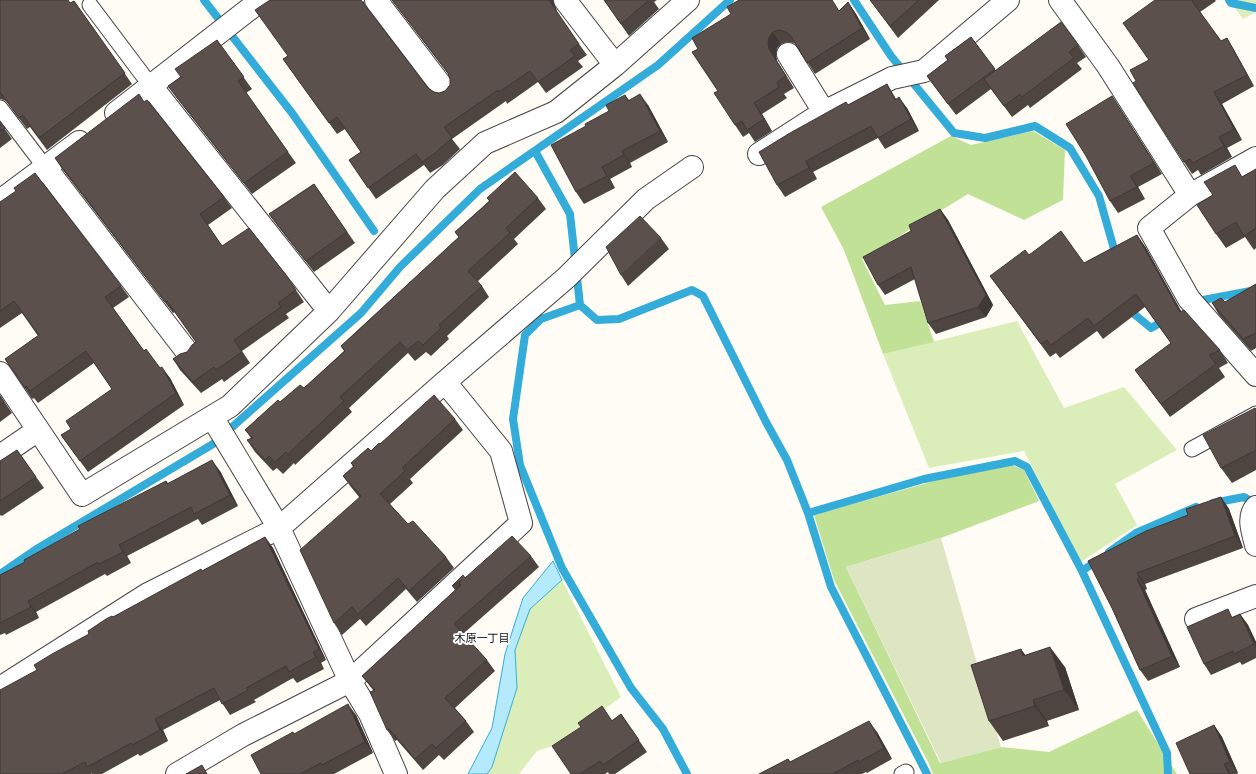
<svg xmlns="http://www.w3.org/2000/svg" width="1256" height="774" viewBox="0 0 1256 774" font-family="Bitter,'Noto Sans JP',serif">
<rect width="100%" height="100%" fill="#fffcf5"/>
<path fill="#dbeeb9" d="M 1229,0 L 1256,0 L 1256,12 L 1243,19 Z
M 1017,321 L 1064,408 L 1124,387 L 1177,450 L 1115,484 L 1137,525 L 1081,562 L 1024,451 L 929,468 L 883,354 Z
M 562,580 L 621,697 L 556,745 L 537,751 L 519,774 L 487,774 L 492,767 L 517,688 L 515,650 L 530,609 Z"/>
<path fill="#c1e197" d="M 1033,131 L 1065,150 L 1063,200 L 1024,220 L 968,194 L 862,259 L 885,305 L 920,301 L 934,342 L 883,354 L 844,250 L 821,207 L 951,136 L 971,145 Z
M 1010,464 L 1024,470 L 1039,501 L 941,538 L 846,567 L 940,763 L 1001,747 L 1049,752 L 1137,710 L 1177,774 L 933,774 L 929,764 L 834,580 L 814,515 L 934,481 Z"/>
<path fill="#dee5c2" d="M 941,538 L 1001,747 L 941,763 L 846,567 Z"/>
<path fill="#b4eafc" stroke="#34acda" d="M 553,561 L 562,580 L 530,609 L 515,650 L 517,688 L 492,767 L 487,774 L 468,774 L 492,728 L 505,654 L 523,598 Z"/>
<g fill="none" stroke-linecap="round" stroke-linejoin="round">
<path stroke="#34acda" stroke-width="8" d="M 204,0 L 292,113 L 374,231
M 854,0 L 891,56 L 954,133 L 985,138 L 1035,126 L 1070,148 L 1099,196 L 1116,256
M 1229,0 L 1231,3 L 1256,8
M 535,151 L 570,214 L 580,305 L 541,319 L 525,335 L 513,419 L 520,465 L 562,568 L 631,688 L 663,729 L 687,774
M 1203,300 L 1256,290
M 580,305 L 597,320 L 619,319 L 692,290 L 703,296 L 766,422 L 787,460 L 808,513 L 924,479 L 1015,461 L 1027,467 L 1082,571
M 1128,309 L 1151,328 L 1167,319
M 1213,503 L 1244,497 L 1256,504
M 808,513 L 831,587 L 927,774
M 1109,552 L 1136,533 L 1196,507
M 1098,560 L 1082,571 L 1167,753 L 1168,774
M 0,574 L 35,550 L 213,444 L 361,313 L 400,267 L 480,189 L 658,65 L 730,0"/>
<defs>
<path id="service" d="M 90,5 L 151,86
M 0,108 L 45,167
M 1192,449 L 1256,414
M 902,774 L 906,772"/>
<path id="minor" d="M 376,0 L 446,92
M 565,0 L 615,65
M 1060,0 L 1108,66 L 1190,195 L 1256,158
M 788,54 L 824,112
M 151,86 L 329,311
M 116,113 L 261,0
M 759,154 L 824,112 L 892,78 L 924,71 L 1008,0
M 45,167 L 188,353
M 1190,195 L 1149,228 L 1189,299 L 1256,375
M 0,201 L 79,142
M 0,373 L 82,495 L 230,406 L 329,311 L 435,189 L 485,143 L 556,112 L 615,65 L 688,0
M 212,417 L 279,528 L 350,681 L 370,714 L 396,774
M 0,456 L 38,430
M 1256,507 C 1247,517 1253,533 1256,545
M 1196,619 L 1256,596
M 0,688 L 148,594 L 279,528 L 445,382 L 566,278 L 646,199 L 692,167
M 177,774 L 243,735 L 350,681 L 521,523 L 501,451 L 445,382"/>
</defs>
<use href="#service" stroke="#444" stroke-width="17"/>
<use href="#minor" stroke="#444" stroke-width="24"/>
<use href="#service" stroke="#fff" stroke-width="15"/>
<use href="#minor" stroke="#fff" stroke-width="22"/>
</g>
<path fill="#4e4541" d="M 0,0 L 70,3 L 74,1 L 132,84 L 47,150 L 30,127 L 27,129 L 7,102 L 4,100 L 0,99 Z
M 392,0 L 553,0 L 553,1 L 557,11 L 556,12 L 587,55 L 578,61 L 583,67 L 546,93 L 538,82 L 507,104 L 506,101 L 452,139 L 460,149 L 443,165 L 430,173 L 424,165 L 376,199 L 349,160 L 361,152 L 345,129 L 337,134 L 283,59 L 364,1 L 365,6 L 428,88 L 434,92 L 439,93 L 445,91 L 450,85 L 450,79 L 449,75 Z
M 604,0 L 657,0 L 654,2 L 659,9 L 629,36 Z
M 870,0 L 939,0 L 898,38 Z
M 1155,0 L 1215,0 L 1216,1 L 1200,12 L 1221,41 L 1227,38 L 1234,50 L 1254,86 L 1222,104 L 1242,140 L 1227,148 L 1232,157 L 1201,175 L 1198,170 L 1192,174 L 1184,162 L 1136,81 L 1149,60 Z
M 848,2 L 856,14 L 870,39 L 815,74 L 796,45 L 794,43 L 787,42 L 781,44 L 777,48 L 776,55 L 777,61 L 794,88 L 784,94 L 787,98 L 762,114 L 772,131 L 755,142 L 749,133 L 743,137 L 735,125 L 718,91 L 692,52 L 839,11 Z
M 971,37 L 996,71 L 1078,45 L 1086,57 L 1077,63 L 1082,69 L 1030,108 L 1028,105 L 1012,117 L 991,89 L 956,115 L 927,76 L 948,60 L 945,56 Z
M 217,40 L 252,89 L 246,93 L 296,163 L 252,194 L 176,97 L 168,86 L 181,77 Z
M 887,84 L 896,99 L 907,108 L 919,131 L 885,149 L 878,138 L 813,172 L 817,179 L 785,197 L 777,185 L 848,105 Z
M 625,95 L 629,100 L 648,105 L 668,142 L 630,163 L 632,167 L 610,179 L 615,188 L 584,204 L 576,192 L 586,126 L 609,111 Z
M 144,102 L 224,197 L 232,208 L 208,225 L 222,246 L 286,275 L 304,302 L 286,314 L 289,318 L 242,351 L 250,363 L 224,382 L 222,379 L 201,393 L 180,370 L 173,359 L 187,352 L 196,342 L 175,312 L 173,313 L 62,169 L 55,158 Z
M 1119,107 L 1162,174 L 1138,187 L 1145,199 L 1118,213 L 1110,201 Z
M 0,122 L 12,139 L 0,148 Z
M 1256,169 L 1256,248 L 1254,250 L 1245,237 L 1226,248 L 1216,234 L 1243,176 Z
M 314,184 L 355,243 L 314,272 L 277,225 L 269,214 Z
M 487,198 L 538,198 L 546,209 L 514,239 L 518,244 L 477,282 L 482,286 L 489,297 L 447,336 L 449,339 L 431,356 L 426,352 L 415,361 L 408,353 L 349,408 L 352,412 L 295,465 L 294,463 L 283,474 L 277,468 L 273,471 L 255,452 L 247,440 L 251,438 L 245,430 L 280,402 L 304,388 L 344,351 L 341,346 L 459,237 L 455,232 L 489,201 Z
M 0,202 L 121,286 L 129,297 L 113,308 L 144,351 L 170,378 L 184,405 L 88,472 L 61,435 L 71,429 L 112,389 L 94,363 L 38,403 L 34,398 L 32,399 L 5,359 L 38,336 L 22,313 L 0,328 Z
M 940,209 L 948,220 L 993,305 L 986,317 L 936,334 L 928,323 L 915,279 L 885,295 L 878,285 L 911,231 Z
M 1137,235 L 1146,248 L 1181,312 L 1220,350 L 1228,363 L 1219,368 L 1225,377 L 1170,417 L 1135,370 L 1171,343 L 1145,307 L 1103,339 L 1097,331 L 1060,358 L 1056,353 L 1050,357 L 990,276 L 1029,255 L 1084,263 Z
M 661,238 L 669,249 L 628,286 L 621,275 Z
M 1256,284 L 1256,348 L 1251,351 L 1219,315 L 1212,303 L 1225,302 Z
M 0,395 L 12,413 L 0,422 Z
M 1256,409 L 1256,470 L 1232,483 L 1221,468 Z
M 455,419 L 463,430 L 410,479 L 413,483 L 390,504 L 408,524 L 446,557 L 454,568 L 417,602 L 406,589 L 366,626 L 360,619 L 342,635 L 334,623 L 359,497 L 351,487 L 343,476 L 353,467 L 351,463 L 371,451 L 380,444 Z
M 17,450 L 44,488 L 2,516 L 1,515 L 0,516 L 0,461 Z
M 220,471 L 238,506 L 202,525 L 198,519 L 127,556 L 131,563 L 107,576 L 105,574 L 36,612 L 39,618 L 6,635 L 5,633 L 0,635 L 0,575 L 25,562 L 80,529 L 166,481 L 168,483 Z
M 1221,497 L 1229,509 L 1243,548 L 1145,584 L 1147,589 L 1145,590 L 1180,667 L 1148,681 L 1140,670 L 1112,608 L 1088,561 L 1188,515 Z
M 265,537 L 273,548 L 326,660 L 321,663 L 324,669 L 297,683 L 293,678 L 254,700 L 256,702 L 230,715 L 220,700 L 163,730 L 168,741 L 140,756 L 138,754 L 102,774 L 92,774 L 92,773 L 91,774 L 0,774 L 37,670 L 89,634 L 113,617 L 202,571 Z
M 531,556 L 539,567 L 463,634 L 487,660 L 495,671 L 455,708 L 466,721 L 474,732 L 444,760 L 439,755 L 423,770 L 397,740 L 395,741 L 387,730 L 373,690 L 362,676 L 455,590 L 452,586 L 465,578 Z
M 1240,614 L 1248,625 L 1256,642 L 1256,658 L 1242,665 L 1240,662 L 1211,675 L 1204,664 L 1233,617 Z
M 1021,649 L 1025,655 L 1065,667 L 1079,710 L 1047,721 L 1049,726 L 1003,741 L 989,721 Z
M 621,714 L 647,752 L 615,774 L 609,774 L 608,772 L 605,774 L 571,774 L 612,720 Z
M 356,715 L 373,753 L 334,774 L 261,774 L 294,734 Z
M 1214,725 L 1222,737 L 1238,773 L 1237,774 L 1190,774 Z
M 877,732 L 892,759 L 867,773 L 866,772 L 862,774 L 759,774 L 788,759 L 790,762 Z"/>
<path fill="#403835" d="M 550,0 L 553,0 L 553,1 L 557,11 Z
M 848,2 L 856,14 L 870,39 L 862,28 Z
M 773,32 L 781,44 L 777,48 L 776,55 L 777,61 L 794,88 L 786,76 L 769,49 L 768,43 L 769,37 Z
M 1227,38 L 1234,50 L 1254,86 L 1247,75 Z
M 887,84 L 894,96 L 903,112 L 895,100 Z
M 1214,92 L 1222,104 L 1242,140 L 1234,129 Z
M 640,94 L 648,105 L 668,142 L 660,131 Z
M 1112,96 L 1119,107 L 1162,174 L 1154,163 Z
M 899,97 L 907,108 L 919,131 L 911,119 Z
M 754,103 L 762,114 L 772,131 L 764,119 Z
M 1219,137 L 1227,148 L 1232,157 L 1224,146 Z
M 622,151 L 630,163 L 632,167 L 624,155 Z
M 806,161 L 813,172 L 817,179 L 809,168 Z
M 602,167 L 610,179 L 615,188 L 607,176 Z
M 1130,176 L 1138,187 L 1145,199 L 1137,187 Z
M 940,209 L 948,220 L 993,305 L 986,317 L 978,307 Z
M 1137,235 L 1146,248 L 1189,325 L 1180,312 Z
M 162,367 L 170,378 L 184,405 L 176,393 Z
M 212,460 L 220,471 L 238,506 L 230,495 Z
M 1221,497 L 1229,509 L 1243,548 L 1235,536 Z
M 265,537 L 273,548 L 326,660 L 319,649 Z
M 119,545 L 127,556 L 131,563 L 123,552 Z
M 1137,573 L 1145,584 L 1147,589 L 1139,577 Z
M 1137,579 L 1145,590 L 1180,667 L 1172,656 Z
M 28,601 L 36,612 L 39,618 L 31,607 Z
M 1240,614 L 1248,625 L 1256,642 L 1256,647 Z
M 1050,647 L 1065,667 L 1079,710 L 1064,690 Z
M 1021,649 L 1035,669 L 1023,656 Z
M 313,652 L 321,663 L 324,669 L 316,657 Z
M 1033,700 L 1047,721 L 1049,726 L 1035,706 Z
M 348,704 L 356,715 L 373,753 L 365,742 Z
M 155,719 L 163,730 L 168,741 L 160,730 Z
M 869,721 L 877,732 L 892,759 L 884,748 Z
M 1214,725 L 1222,737 L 1238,773 L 1230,762 Z
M 1224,764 L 1231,774 L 1229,774 Z"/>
<path fill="#5b504c" stroke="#403835" d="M 0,0 L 68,0 L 70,3 L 74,1 L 125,73 L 39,138 L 23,115 L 19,118 L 0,92 Z
M 270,0 L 361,0 L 428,88 L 434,92 L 439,93 L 445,91 L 450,85 L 450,79 L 448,73 L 392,0 L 549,0 L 579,44 L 570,50 L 575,56 L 538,82 L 530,71 L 499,92 L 498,90 L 444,127 L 452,138 L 435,153 L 422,162 L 416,154 L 368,188 L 349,160 L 361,152 L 337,117 L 329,123 L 283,59 L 288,56 L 255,10 Z
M 604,0 L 649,0 L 621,24 Z
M 739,0 L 832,0 L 839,11 L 848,2 L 862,28 L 807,63 L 791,36 L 786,32 L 779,30 L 773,32 L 769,37 L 768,43 L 769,49 L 786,76 L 777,82 L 779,87 L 754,103 L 764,119 L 747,130 L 742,121 L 735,125 L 714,93 L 718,91 L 692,52 L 698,49 L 692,38 L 731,14 L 727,7 Z
M 870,0 L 919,0 L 890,26 Z
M 1155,0 L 1193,0 L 1192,1 L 1221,41 L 1227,38 L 1247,75 L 1214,92 L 1234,129 L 1219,137 L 1224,146 L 1193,163 L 1190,159 L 1184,162 L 1133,83 L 1136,81 L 1130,70 L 1149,60 L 1123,23 Z
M 1061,22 L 1078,45 L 1069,52 L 1074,58 L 1022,97 L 1020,94 L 1004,106 L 984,79 Z
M 971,37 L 995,69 L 948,104 L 927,76 L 948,60 L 945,56 Z
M 217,40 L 244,77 L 238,81 L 288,152 L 244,183 L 168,86 L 181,77 L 175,69 Z
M 887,84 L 895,100 L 899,97 L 911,119 L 878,138 L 871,126 L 806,161 L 809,168 L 777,185 L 759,152 L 790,133 L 846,102 L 848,105 Z
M 139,94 L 144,102 L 147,100 L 224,197 L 200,214 L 222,246 L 249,228 L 286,275 L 296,290 L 278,303 L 281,307 L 234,340 L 242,352 L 216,370 L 214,367 L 193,382 L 173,359 L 180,354 L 187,352 L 192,345 L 196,342 L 167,301 L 165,302 L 55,158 Z
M 640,94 L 660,131 L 622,151 L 624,155 L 602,167 L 607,176 L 576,192 L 551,145 L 586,126 L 585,124 L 609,111 L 606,105 L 625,95 L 628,101 Z
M 1112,96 L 1154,163 L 1130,176 L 1137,187 L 1110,201 L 1086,156 L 1066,124 Z
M 0,122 L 5,128 L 0,131 Z
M 1235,165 L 1242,177 L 1256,169 L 1256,228 L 1244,236 L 1236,222 L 1216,234 L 1197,205 L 1213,195 L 1204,182 Z
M 515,172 L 538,198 L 506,228 L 510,233 L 468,271 L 482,286 L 439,325 L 441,328 L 423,345 L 418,341 L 407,350 L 400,342 L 340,397 L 344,401 L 288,454 L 286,452 L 275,462 L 269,456 L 265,460 L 247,440 L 253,438 L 245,430 L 278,400 L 280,402 L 300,385 L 304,388 L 345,351 L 341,346 L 459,237 L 455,232 L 490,201 L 487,198 Z
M 35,173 L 121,286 L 105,297 L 144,351 L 146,349 L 160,368 L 162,367 L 176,393 L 80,461 L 61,435 L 71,429 L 66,421 L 112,389 L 86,351 L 30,391 L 26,386 L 25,388 L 5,359 L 39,335 L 14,301 L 0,311 L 0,202 L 16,191 L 14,188 Z
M 314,184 L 347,232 L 306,261 L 269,214 Z
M 940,209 L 986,295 L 978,307 L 928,323 L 911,267 L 878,285 L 863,257 L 911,231 L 909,225 Z
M 640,216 L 661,238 L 621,275 L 606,247 Z
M 1061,231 L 1084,263 L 1137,235 L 1180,312 L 1184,310 L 1220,350 L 1209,355 L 1216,364 L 1161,404 L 1135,370 L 1171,343 L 1136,294 L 1094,326 L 1088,318 L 1051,345 L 1047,340 L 1041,344 L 990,276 L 1025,250 L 1029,255 Z
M 1256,284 L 1256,333 L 1243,339 L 1212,303 L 1221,298 L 1225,302 Z
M 434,395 L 455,419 L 402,468 L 405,471 L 380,494 L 408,524 L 413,521 L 446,557 L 409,591 L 398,578 L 358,614 L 352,607 L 334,623 L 300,550 L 361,496 L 343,476 L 354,466 L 351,463 L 368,448 L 371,451 L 379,443 L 380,444 Z
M 0,396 L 4,402 L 0,405 Z
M 1255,408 L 1256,409 L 1256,450 L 1221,468 L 1203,435 Z
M 17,450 L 36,477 L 0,501 L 0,461 Z
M 212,460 L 230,495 L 194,514 L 191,507 L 119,545 L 123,552 L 99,564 L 98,562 L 28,601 L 31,607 L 0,623 L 0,575 L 25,562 L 24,560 L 80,529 L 78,526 L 166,481 L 167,484 Z
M 1221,497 L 1235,536 L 1137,573 L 1139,577 L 1137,579 L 1172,656 L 1140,670 L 1112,608 L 1088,561 L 1146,531 L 1188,515 L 1186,509 Z
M 512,536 L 531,556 L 454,624 L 487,660 L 445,698 L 466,721 L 436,748 L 432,744 L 415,759 L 389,729 L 387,730 L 370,692 L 375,690 L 362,676 L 461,585 L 459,583 L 462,580 L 452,586 L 463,575 L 465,578 L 475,569 Z
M 265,537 L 319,649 L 313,652 L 316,657 L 289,672 L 286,666 L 246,688 L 248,690 L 222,704 L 214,688 L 155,719 L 160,730 L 132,745 L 131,743 L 87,767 L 85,762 L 62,774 L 0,774 L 0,690 L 37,670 L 34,665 L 52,654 L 89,634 L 88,631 L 106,619 L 112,616 L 113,617 L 201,569 L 202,571 Z
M 1228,609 L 1232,618 L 1240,614 L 1254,644 L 1234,654 L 1233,651 L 1204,664 L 1187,627 Z
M 1050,647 L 1064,690 L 1033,700 L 1035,706 L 989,721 L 971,665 L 1021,649 L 1023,656 Z
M 348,704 L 365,742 L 322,765 L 321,763 L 300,774 L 261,774 L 251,755 L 293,732 L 294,734 Z
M 602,706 L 612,721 L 621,714 L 639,740 L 603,765 L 600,761 L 580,774 L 571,774 L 552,746 L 581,727 L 578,723 Z
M 869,721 L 884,748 L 859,762 L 858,760 L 833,774 L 759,774 L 788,759 L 790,762 Z
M 1214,725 L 1230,762 L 1224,764 L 1229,774 L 1190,774 L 1176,743 Z
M 202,765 L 207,774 L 186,774 Z"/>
<g text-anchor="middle" stroke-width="4" stroke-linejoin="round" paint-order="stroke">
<g font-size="11" fill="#111" stroke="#fff">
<text x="482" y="642">木原一丁目</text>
</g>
</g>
</svg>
